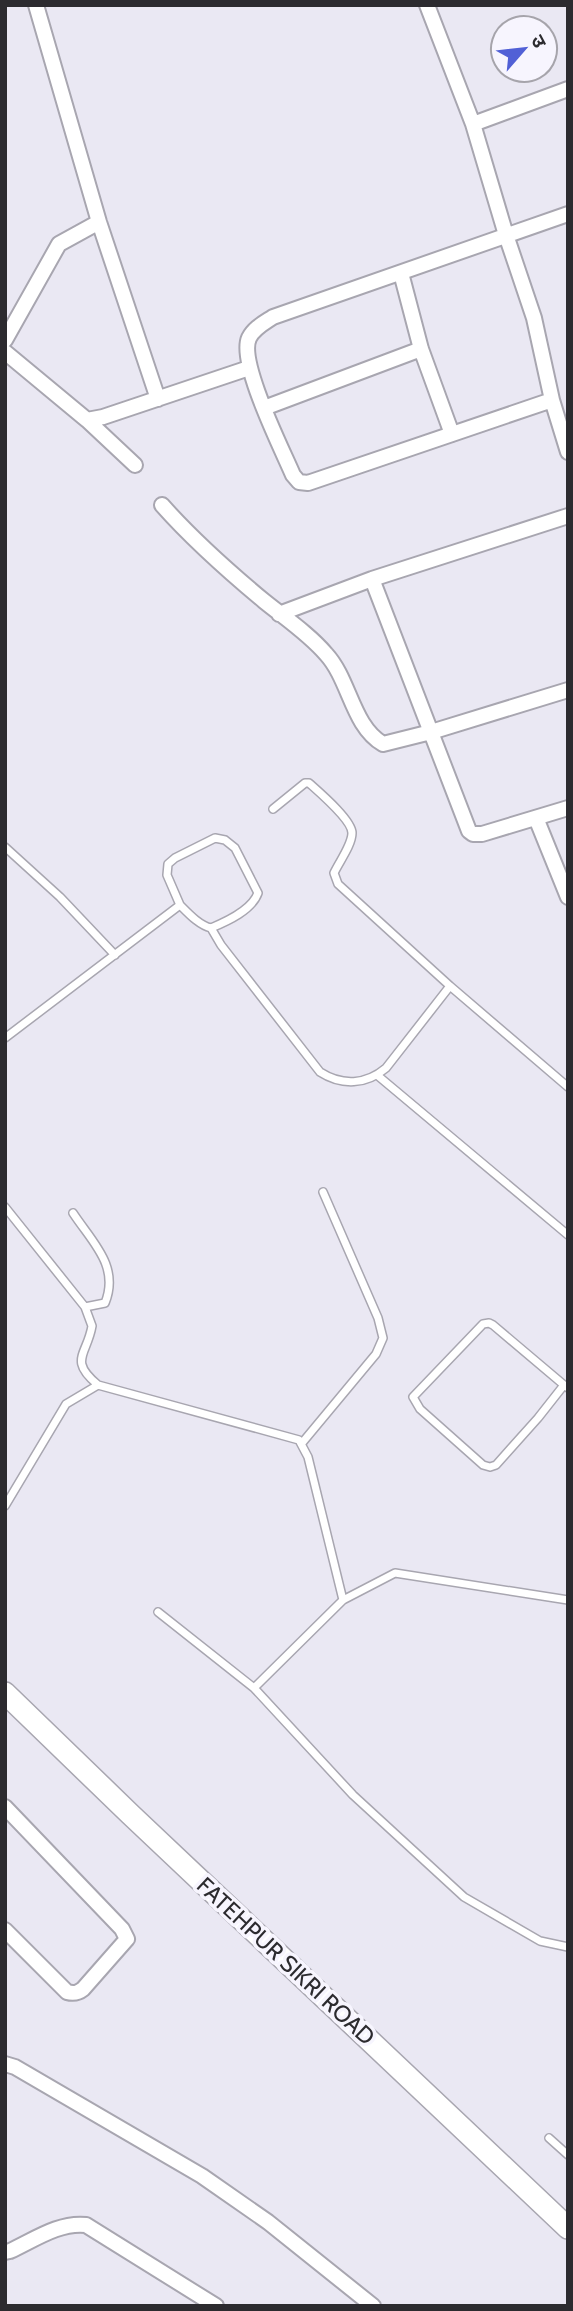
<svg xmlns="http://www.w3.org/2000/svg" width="573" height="2311" viewBox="0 0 573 2311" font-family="Cabin,'Noto Sans Devanagari',sans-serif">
<rect width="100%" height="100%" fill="#eae8f3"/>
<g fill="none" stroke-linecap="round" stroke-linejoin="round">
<defs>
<path id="service" d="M 5,847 L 60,897 L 115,955
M 180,905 C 189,914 199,925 211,928 L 221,945 L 320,1072 C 342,1086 366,1085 386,1068 L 450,986 L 338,884 L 334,873 C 339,862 352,845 352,833 C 352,820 319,792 309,783 L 305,783 L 273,809
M 450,986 L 568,1087
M 5,1038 L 180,905 L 167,875 L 168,864 L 175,858 L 215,838 L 225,840 L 235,848 L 258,893 C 252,910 228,921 211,928
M 377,1075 L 568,1235
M 5,1207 L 85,1307
M 73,1213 C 92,1242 120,1266 105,1303 L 85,1307 L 92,1326 C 87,1355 68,1360 98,1385 L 299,1440 L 308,1457 L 343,1600
M 564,1385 L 538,1418 L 496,1465 L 490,1467 L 483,1465 L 420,1409 L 413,1397 L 483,1324 L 489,1323 L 493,1325 L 564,1385 L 568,1388
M 302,1443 L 376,1354 L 383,1338 L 378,1318 L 323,1192
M 5,1506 L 66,1404 L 98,1385
M 158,1612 L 254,1688 L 343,1600 L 395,1573 L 568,1600
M 254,1688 L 353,1795 L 464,1897 L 540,1941 L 568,1947
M 549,2138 L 568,2155"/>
<path id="minor" d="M 36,5 L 99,222 L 158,399
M 427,5 L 473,124 L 506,235 L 534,318 L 552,400 L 568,452
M 473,124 L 568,89
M 401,273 L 421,349 L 452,434
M 5,340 L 59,244 L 99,222
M 5,352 L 87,420 L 135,465
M 552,400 L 308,483 L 299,482 L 293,475 C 282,449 238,362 249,338 C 254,328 264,323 273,317 L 568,214
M 264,408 L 421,349
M 87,420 L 103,417 L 249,368
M 162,505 C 193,540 228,571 264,601 C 285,618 309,634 326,654 C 350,680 352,726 383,744 L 431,732 L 568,690
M 372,579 L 469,831 L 473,834 L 482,834 L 568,808
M 279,614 L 372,579 L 568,516
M 536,818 L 568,897
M 5,1807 L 122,1929 L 127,1939 L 83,1989 C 78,1993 74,1994 67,1992 L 5,1930
M 5,2064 L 15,2067 L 202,2176 L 268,2222 L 373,2306
M 5,2252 L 10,2251 C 34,2240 59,2222 86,2225 L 216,2306"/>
<path id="primary" d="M 5,1693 L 130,1814 L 568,2228"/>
</defs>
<use href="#service" stroke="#a8a6b0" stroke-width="10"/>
<use href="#minor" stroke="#a8a6b0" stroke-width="18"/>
<use href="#primary" stroke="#a8a6b0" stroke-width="24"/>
<use href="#service" stroke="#fff" stroke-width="7"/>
<use href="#minor" stroke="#fff" stroke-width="14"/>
<use href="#primary" stroke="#fff" stroke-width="21"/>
</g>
<g text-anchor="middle" stroke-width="7" stroke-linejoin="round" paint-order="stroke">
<g font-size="23" fill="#2c2b2f" stroke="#f7f5fe">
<text transform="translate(286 1961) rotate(43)" y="8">FATEHPUR SIKRI ROAD</text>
</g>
</g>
<rect width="573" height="2311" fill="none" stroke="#2c2b2f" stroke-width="14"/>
<g transform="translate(524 49) rotate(62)"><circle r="33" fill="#f7f5fe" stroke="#a6a4ab" stroke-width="2"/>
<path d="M0-5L12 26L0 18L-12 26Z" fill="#5160d6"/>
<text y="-10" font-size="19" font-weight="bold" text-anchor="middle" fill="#2c2b2f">उ</text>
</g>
</svg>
